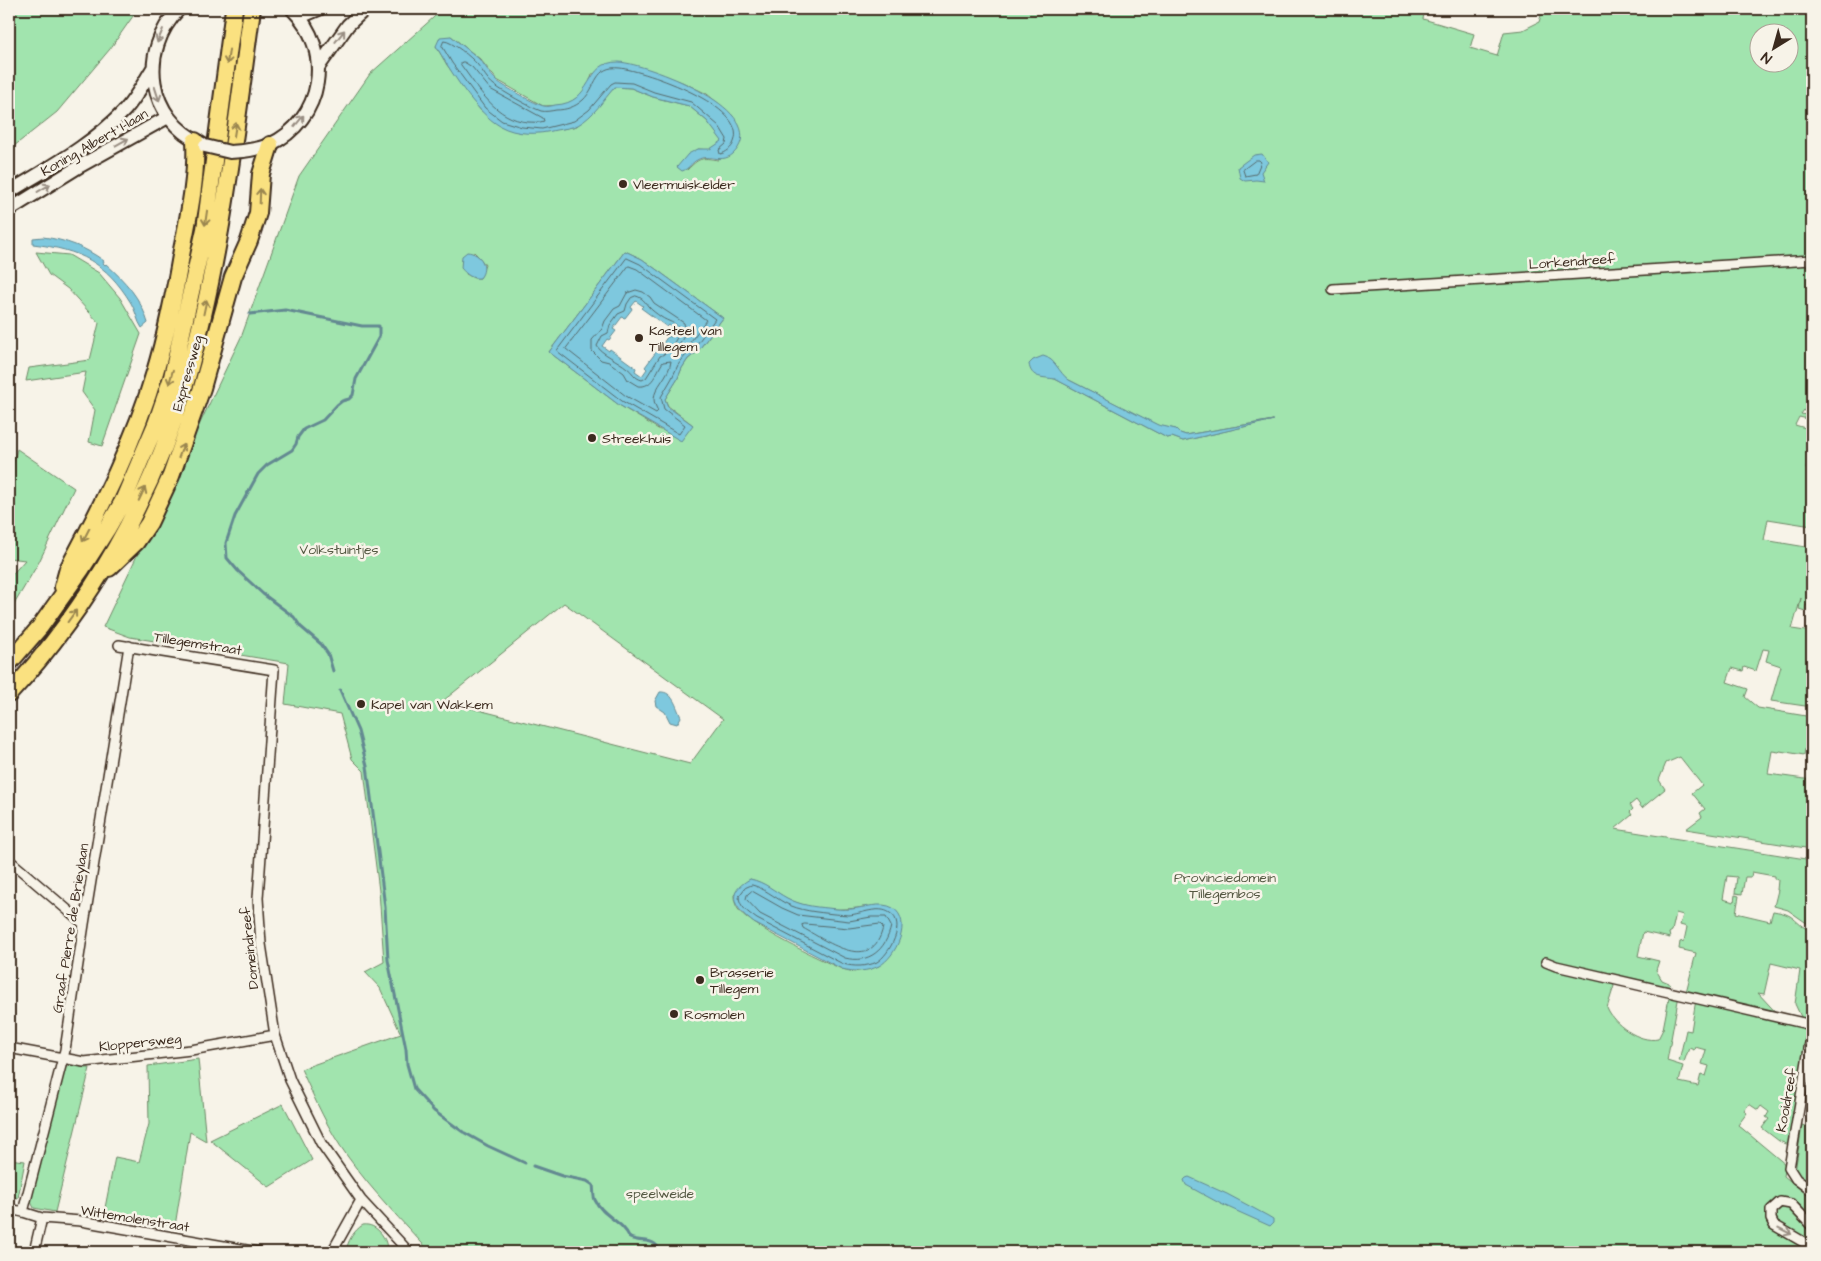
<svg xmlns="http://www.w3.org/2000/svg" width="1821" height="1261" viewBox="0 0 1821 1261" font-family="'Architects Daughter',sans-serif">
<rect width="100%" height="100%" fill="#f7f3e8"/>
<filter id="ink" filterUnits="userSpaceOnUse"><feTurbulence type="fractalNoise" baseFrequency=".02" numOctaves="2"/><feDisplacementMap in="SourceGraphic" scale="10" xChannelSelector="R" yChannelSelector="G"/><feConvolveMatrix kernelMatrix="1 2 1 2 8 2 1 2 1" color-interpolation-filters="sRGB"/></filter>
<g filter="url(#ink)">
<path fill="#a1e4ae" stroke="#6e8766" fill-rule="evenodd" d="M 9,9 L 138,9 L 110,49 L 57,112 L 9,150 Z
M 443,9 L 1425,9 L 1423,19 L 1474,34 L 1470,48 L 1497,56 L 1504,32 L 1523,30 L 1539,22 L 1543,9 L 1812,9 L 1812,411 L 1804,410 L 1801,414 L 1812,416 L 1812,420 L 1799,417 L 1795,425 L 1812,430 L 1806,469 L 1812,470 L 1812,526 L 1768,519 L 1764,540 L 1812,548 L 1812,606 L 1806,605 L 1805,611 L 1799,609 L 1801,598 L 1792,629 L 1812,632 L 1812,707 L 1771,701 L 1781,666 L 1766,661 L 1769,650 L 1763,649 L 1756,671 L 1744,667 L 1743,671 L 1732,668 L 1727,682 L 1748,689 L 1745,697 L 1758,708 L 1812,717 L 1812,750 L 1805,749 L 1804,755 L 1780,751 L 1779,752 L 1772,751 L 1768,774 L 1812,780 L 1812,849 L 1686,829 L 1702,817 L 1700,813 L 1705,809 L 1692,793 L 1702,785 L 1680,757 L 1666,763 L 1659,780 L 1665,789 L 1642,808 L 1636,800 L 1630,805 L 1633,809 L 1630,812 L 1632,815 L 1615,829 L 1812,860 L 1812,922 L 1808,924 L 1788,910 L 1774,906 L 1778,890 L 1777,890 L 1778,880 L 1774,879 L 1774,876 L 1752,872 L 1751,877 L 1745,877 L 1742,894 L 1735,893 L 1737,877 L 1727,876 L 1723,899 L 1734,902 L 1735,895 L 1739,896 L 1736,913 L 1770,921 L 1773,911 C 1779,912 1785,913 1790,916 C 1798,921 1802,929 1812,930 L 1812,1000 L 1809,1020 L 1802,1019 L 1795,1004 L 1800,970 L 1771,963 L 1764,994 L 1758,993 L 1781,1018 L 1808,1025 L 1789,1145 L 1779,1141 L 1762,1128 L 1769,1119 L 1766,1117 L 1769,1112 L 1761,1106 L 1758,1110 L 1749,1104 L 1744,1111 L 1747,1113 L 1738,1125 L 1786,1165 L 1784,1176 L 1812,1199 L 1812,1244 L 1804,1246 L 1803,1252 L 430,1252 C 402,1221 372,1191 348,1157 C 328,1130 315,1099 301,1069 L 401,1034 L 380,988 L 365,972 L 384,962 L 379,891 L 364,771 L 352,759 L 340,714 L 285,704 L 289,663 L 130,637 L 103,627 L 242,335 L 299,176 L 370,74 ZM 1758,32 L 1788,32 L 1788,62 L 1758,62 ZM 451,36 L 480,59 L 497,80 L 543,106 L 566,105 L 580,96 L 588,86 L 592,74 L 642,68 L 682,82 L 707,94 L 733,116 L 718,160 C 701,157 699,158 687,170 L 698,149 L 710,150 L 723,141 L 707,121 L 689,106 L 653,97 L 631,88 L 615,87 L 577,126 L 562,129 L 481,111 L 447,65 L 436,46 ZM 625,251 L 642,259 L 723,318 L 697,352 L 688,359 L 682,368 L 677,380 L 665,399 L 668,406 L 693,425 L 660,430 L 619,405 L 549,352 ZM 474,252 L 479,257 L 485,265 L 480,278 L 474,278 L 466,274 ZM 1056,365 L 1060,374 L 1069,380 L 1159,426 L 1176,429 L 1180,433 L 1186,435 L 1273,420 L 1183,441 L 1172,437 L 1167,438 L 1055,379 L 1046,377 ZM 564,603 L 723,719 L 690,764 L 443,701 ZM 750,879 C 765,883 775,892 788,899 C 812,911 844,911 869,906 L 879,966 L 854,972 L 842,969 C 819,959 751,927 738,909 C 735,904 734,900 734,895 ZM 1676,913 L 1683,915 L 1680,925 L 1687,927 L 1684,941 L 1680,942 L 1679,949 L 1696,953 L 1685,996 L 1696,999 L 1691,1031 L 1686,1030 L 1679,1061 L 1684,1062 L 1689,1048 L 1694,1050 L 1695,1047 L 1706,1050 L 1702,1064 L 1709,1066 L 1706,1076 L 1701,1074 L 1698,1086 L 1679,1082 L 1683,1066 L 1667,1061 L 1679,995 L 1670,993 L 1663,1029 L 1658,1039 C 1639,1043 1613,1024 1607,1008 L 1614,986 L 1611,980 L 1667,989 L 1670,987 L 1669,983 L 1662,980 L 1656,970 L 1659,961 L 1638,956 L 1643,932 L 1670,938 L 1669,933 L 1672,931 Z
M 36,252 L 69,255 L 99,273 L 120,298 L 141,334 L 102,446 L 89,442 L 95,410 L 82,392 L 86,372 L 26,381 L 29,368 L 90,360 L 99,323 L 68,289 L 49,275 Z
M 17,449 L 74,488 L 39,562 L 9,613 L 9,578 L 25,560 L 9,558 L 9,480 Z
M 198,1059 L 206,1141 L 190,1132 L 175,1226 L 104,1213 L 115,1157 L 139,1162 L 149,1124 L 148,1066 Z
M 72,1064 L 84,1068 L 90,1068 L 55,1212 L 34,1208 L 30,1200 L 65,1068 Z
M 283,1104 L 312,1160 L 269,1187 L 210,1140 Z
M 1802,1125 L 1812,1128 L 1812,1186 L 1795,1172 Z
M 9,1159 L 25,1161 L 18,1198 L 9,1196 Z
M 363,1225 C 377,1223 388,1239 387,1252 L 346,1252 C 347,1242 354,1230 363,1225 Z"/>
<path fill="#7ec8de" stroke="#638991" fill-rule="evenodd" d="M 451,36 C 460,44 469,50 478,58 C 485,64 489,74 497,81 C 503,86 537,105 544,106 C 547,107 551,106 555,105 C 595,103 583,61 619,62 C 647,64 764,107 738,148 C 725,168 710,152 697,160 C 691,163 689,169 682,171 L 677,167 L 688,154 L 698,149 L 710,149 L 722,141 L 707,121 L 689,106 L 653,97 L 631,88 L 615,87 C 603,100 594,116 578,125 C 572,128 562,129 556,130 C 538,135 516,135 500,126 C 475,112 450,70 436,46 L 440,37 Z
M 1262,154 L 1268,162 L 1261,172 L 1264,181 L 1256,180 L 1245,181 L 1240,178 L 1238,167 L 1254,155 Z
M 43,237 C 66,240 85,247 104,261 L 103,263 L 105,265 L 106,264 C 125,281 141,298 148,323 L 142,328 C 137,321 136,311 131,303 C 106,262 80,250 33,244 L 33,238 Z
M 625,251 L 642,259 L 723,318 L 697,352 L 688,359 L 682,368 L 677,380 L 665,399 L 668,407 L 693,425 L 681,441 L 619,405 L 549,352 ZM 636,301 L 643,306 L 641,308 L 667,327 L 669,325 L 676,331 L 671,337 L 668,336 L 663,343 L 667,346 L 663,351 L 659,348 L 645,367 L 647,369 L 642,376 L 635,371 L 636,368 L 610,349 L 609,351 L 602,346 L 607,339 L 609,340 L 616,331 L 613,329 L 622,317 L 625,318 L 632,309 L 631,307 Z
M 467,252 C 481,253 489,267 480,278 C 472,279 467,275 461,268 L 462,256 Z
M 1043,356 C 1056,359 1058,372 1069,380 L 1158,425 L 1176,429 L 1180,433 L 1186,435 L 1274,420 L 1183,441 L 1172,437 L 1167,438 L 1055,379 C 1043,377 1031,379 1029,364 L 1033,360 Z
M 660,692 C 673,691 676,707 681,717 L 677,724 L 670,722 L 665,712 L 656,706 L 655,701 Z
M 750,879 C 765,882 774,891 787,898 C 800,905 814,907 828,908 C 835,909 844,910 851,909 C 864,908 881,901 893,908 C 913,921 896,957 879,966 C 867,972 854,972 842,969 L 754,923 C 736,909 723,894 750,879 Z
M 1189,1177 L 1227,1194 L 1268,1216 L 1273,1219 L 1273,1223 L 1270,1226 L 1221,1204 L 1186,1185 L 1184,1180 L 1186,1178 Z"/>
<g fill="none" stroke-linecap="round" stroke-linejoin="round">
<path stroke="#56696b" stroke-width="1" d="M 444,41 C 452,41 472,58 477,64 C 483,71 487,80 494,85 C 503,92 530,107 541,111 C 545,112 551,111 556,110 C 566,110 575,107 583,100 C 597,87 594,65 620,68 C 645,71 749,106 734,142 C 732,148 726,153 720,154 L 719,150 L 726,144 L 727,139 L 719,126 L 691,102 L 654,92 L 632,83 L 615,82 L 611,84 L 589,110 L 574,121 L 542,129 L 522,127 L 502,121 L 485,108 L 452,63 L 442,46 Z
M 462,62 L 464,62 L 472,67 L 490,89 L 543,118 L 544,121 C 539,123 533,122 528,122 C 495,119 479,89 461,65 Z
M 1256,160 L 1259,160 L 1261,162 L 1256,174 L 1245,176 L 1243,170 Z
M 627,258 L 640,264 L 715,319 L 694,348 L 685,356 L 678,365 L 672,378 L 661,397 L 664,409 L 685,425 L 679,434 L 622,401 L 557,351 Z
M 629,266 L 637,269 L 706,320 L 689,344 L 679,351 L 678,346 L 686,333 L 684,323 L 654,303 L 650,297 L 643,292 L 636,290 L 627,293 L 620,306 L 614,309 L 605,321 L 602,329 L 592,340 L 592,351 L 601,360 L 609,362 L 624,373 L 628,380 L 638,386 C 653,388 656,372 663,362 L 671,361 C 670,375 654,387 654,399 C 654,403 656,407 658,411 L 656,413 L 626,396 L 566,349 Z
M 636,296 C 643,298 644,301 648,306 C 651,310 657,314 661,317 C 668,322 676,322 680,330 C 678,338 668,354 660,356 L 646,378 L 642,380 C 634,378 633,372 627,368 C 619,361 600,353 597,346 L 602,336 L 608,333 L 610,325 L 618,314 L 625,311 L 627,304 L 631,298 Z
M 752,885 C 764,888 774,897 785,903 C 800,911 817,912 834,914 C 839,914 844,915 849,915 C 861,914 879,905 890,913 C 907,923 889,955 877,962 C 866,967 854,967 843,964 L 757,919 C 749,913 739,907 739,896 L 745,888 Z
M 752,891 L 782,908 L 798,915 L 849,921 L 871,917 L 886,917 L 891,926 C 886,950 869,964 845,958 L 760,914 L 746,899 L 747,895 Z
M 805,924 L 849,928 L 880,924 L 883,927 C 873,974 828,942 803,928 L 802,925 Z"/>
<path stroke="#638991" stroke-width="3" d="M 250,314 L 285,310 L 362,326 L 379,326 L 379,337 L 356,379 L 353,395 L 349,399 L 342,401 L 337,405 L 323,420 L 304,429 L 298,437 L 296,444 L 292,450 L 267,465 L 258,474 L 235,516 L 226,543 L 227,558 L 238,571 L 263,594 L 294,617 L 301,627 L 321,644 L 328,654 L 333,671
M 340,690 L 358,731 L 367,766 L 385,907 L 388,960 L 406,1049 L 407,1064 L 414,1089 L 434,1111 L 463,1132
M 465,1133 L 488,1146 L 525,1163
M 533,1166 L 562,1176 L 587,1181 L 593,1185 C 594,1190 593,1196 595,1200 C 603,1217 623,1221 630,1238 C 644,1244 653,1236 661,1252"/>
<defs>
<path id="street" d="M 1333,289 L 1812,260
M 119,645 L 274,670 L 258,898 L 261,944 L 275,1035 L 290,1080 L 321,1143 L 361,1200 L 409,1252
M 9,860 L 84,924
M 1546,962 L 1556,966 L 1812,1025
M 1812,1031 L 1789,1168 L 1796,1179 L 1812,1191
M 9,1048 L 84,1062 L 191,1050 L 275,1035
M 9,1209 L 23,1212 L 42,1218 L 81,1221 L 258,1252
M 23,1212 L 65,1050 L 84,924 L 129,646
M 1812,1226 L 1791,1204 L 1780,1202 L 1771,1210 L 1771,1219 L 1774,1225 L 1812,1247
M 34,1252 L 42,1218
M 332,1252 L 361,1200"/>
<path id="secondary" d="M 179,9 C 138,52 147,118 202,144
M 300,17 L 319,9
M 319,66 L 348,25 L 365,9
M 243,151 C 252,150 261,148 269,145 C 324,120 334,50 292,9
M 9,192 C 50,167 92,145 125,110 C 136,98 144,82 153,68
M 9,210 L 80,166 L 168,117"/>
<path id="highway" d="M 109,568 L 136,542 L 149,523 L 171,476 L 202,388 L 233,277 L 249,241 L 258,213 L 261,174 L 270,145
M 63,587 L 68,569 C 102,506 135,440 155,372 C 167,332 175,291 182,250 C 189,214 197,178 195,141
M 9,663 L 40,627 L 82,568 L 107,529 L 123,501 L 156,424 L 172,377 L 205,229 L 234,9
M 9,694 C 90,607 154,495 186,381 C 221,261 235,132 252,9"/>
</defs>
<use href="#street" stroke="#3b2a1e" stroke-width="12"/>
<use href="#secondary" stroke="#3b2a1e" stroke-width="16"/>
<use href="#highway" stroke="#3b2a1e" stroke-width="20"/>
<use href="#street" stroke="#f7f3e8" stroke-width="9"/>
<use href="#secondary" stroke="#f7f3e8" stroke-width="12"/>
<use href="#highway" stroke="#fae180" stroke-width="16"/>
<defs>
<path id="secondary-bridge" d="M 205,146 L 230,152 L 243,151"/>
</defs>
<use href="#secondary-bridge" stroke="#3b2a1e" stroke-width="16" stroke-linecap="butt"/>
<use href="#secondary-bridge" stroke="#f7f3e8" stroke-width="12"/>
</g>
<defs><path id="oneway-shaft" d="M-6 0H5M1.5-3L5.5 0L1.5 3" fill="none" stroke-width="1.6" stroke-linecap="round" stroke-linejoin="round" transform="scale(1.25)"/></defs>
<g stroke="#998e83">
<use href="#oneway-shaft" transform="translate(160 36) rotate(113)"/>
<use href="#oneway-shaft" transform="translate(340 36) rotate(-52)"/>
<use href="#oneway-shaft" transform="translate(157 94) rotate(72)"/>
<use href="#oneway-shaft" transform="translate(299 121) rotate(-51)"/>
<use href="#oneway-shaft" transform="translate(122 142) rotate(-29)"/>
<use href="#oneway-shaft" transform="translate(44 188) rotate(-31)"/>
<use href="#oneway-shaft" transform="translate(1785 1231) rotate(27)"/>
</g>
<g stroke="#9a864f">
<use href="#oneway-shaft" transform="translate(228 57) rotate(98)"/>
<use href="#oneway-shaft" transform="translate(235 130) rotate(-81)"/>
<use href="#oneway-shaft" transform="translate(260 196) rotate(-88)"/>
<use href="#oneway-shaft" transform="translate(206 218) rotate(98)"/>
<use href="#oneway-shaft" transform="translate(205 307) rotate(-78)"/>
<use href="#oneway-shaft" transform="translate(171 377) rotate(105)"/>
<use href="#oneway-shaft" transform="translate(181 451) rotate(-70)"/>
<use href="#oneway-shaft" transform="translate(142 494) rotate(-64)"/>
<use href="#oneway-shaft" transform="translate(86 535) rotate(117)"/>
<use href="#oneway-shaft" transform="translate(72 616) rotate(-54)"/>
</g>
</g>
<g fill="#3b2a1e" stroke="#f7f3e8" stroke-width="2">
<circle cx="623" cy="184" r="5"/>
<circle cx="639" cy="338" r="5"/>
<circle cx="592" cy="438" r="5"/>
<circle cx="361" cy="704" r="5"/>
<circle cx="700" cy="980" r="5"/>
<circle cx="674" cy="1014" r="5"/>
</g>
<g text-anchor="middle" stroke-width="5" stroke-linejoin="round" paint-order="stroke">
<g font-size="14" fill="#3b2a1e" stroke="#f7f3e8">
<text transform="translate(94 142) rotate(-30)" y="5">Koning Albert I-laan</text>
<text transform="translate(1572 261) rotate(-4)" y="5">Lorkendreef</text>
<text transform="translate(187 373) rotate(-74)" y="5">Expressweg</text>
<text transform="translate(198 643) rotate(9)" y="5">Tillegemstraat</text>
<text transform="translate(70 928) rotate(-81)" y="5">Graaf Pierre de Brieylaan</text>
<text transform="translate(249 948) rotate(-96)" y="5">Domeindreef</text>
<text transform="translate(140 1042) rotate(-6)" y="5">Kloppersweg</text>
<text transform="translate(1786 1100) rotate(-80)" y="5">Kooidreef</text>
<text transform="translate(135 1218) rotate(9)" y="5">Wittemolenstraat</text>
</g>
<g font-size="14" fill="#3b2a1e" stroke="#f7f3e8" text-anchor="start">
<text x="633" y="189">Vleermuiskelder</text>
<text x="649" y="335">Kasteel van<tspan x="649" dy="16">Tillegem</tspan></text>
<text x="602" y="443">Streekhuis</text>
<text x="371" y="709">Kapel van Wakkem</text>
<text x="710" y="977">Brasserie<tspan x="710" dy="16">Tillegem</tspan></text>
<text x="684" y="1019">Rosmolen</text>
</g>
<g font-size="14" fill="#545842" stroke="#f7f3e8">
<text x="339" y="554">Volkstuintjes</text>
<text x="1225" y="882">Provinciedomein<tspan x="1225" dy="16">Tillegembos</tspan></text>
<text x="660" y="1198">speelweide</text>
</g>
</g>
<rect width="1821" height="1261" fill="none" stroke="#f7f3e8" stroke-width="30"/>
<rect x="15" y="15" width="1791" height="1231" fill="none" stroke="#3b2a1e" stroke-width="2" filter="url(#ink)"/>
<g transform="translate(1774 48) rotate(217)"><circle r="24" fill="#f7f3e8" stroke="#aca397"/>
<path d="M0-4L9 19L0 12L-9 19Z" fill="#3b2a1e"/>
<text y="-8" font-size="14" font-weight="bold" text-anchor="middle" fill="#3b2a1e">N</text>
</g>
</svg>
